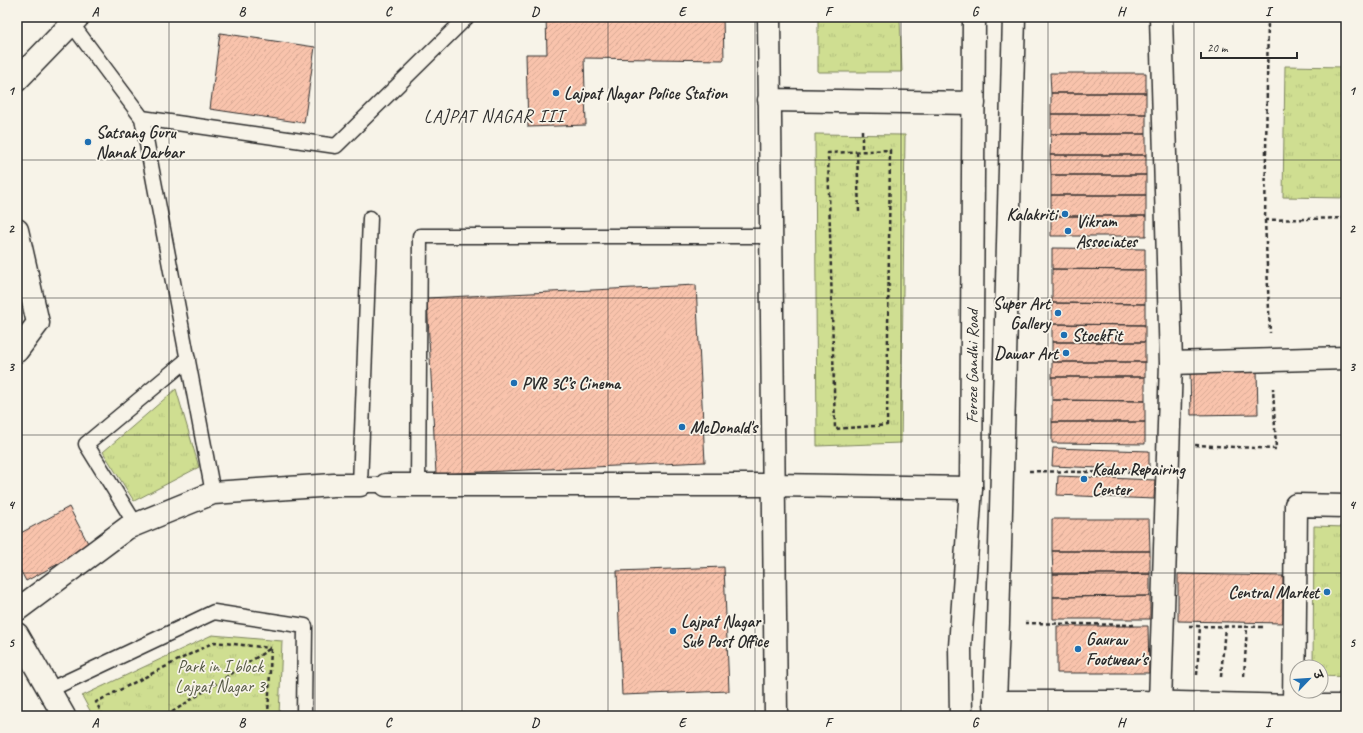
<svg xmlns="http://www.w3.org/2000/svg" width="1363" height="733" viewBox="0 0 1363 733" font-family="Caveat,'Playpen Sans Deva',sans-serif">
<defs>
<pattern id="grass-tufts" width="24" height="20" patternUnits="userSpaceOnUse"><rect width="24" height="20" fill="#cfde91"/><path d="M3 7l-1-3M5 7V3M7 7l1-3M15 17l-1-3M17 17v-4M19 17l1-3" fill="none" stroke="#b2bf7d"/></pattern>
<pattern id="building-hatch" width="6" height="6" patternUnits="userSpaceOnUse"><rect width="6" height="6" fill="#f9c3ac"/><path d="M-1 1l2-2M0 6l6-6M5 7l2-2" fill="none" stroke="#d6a894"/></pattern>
</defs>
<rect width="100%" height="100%" fill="#f7f3e8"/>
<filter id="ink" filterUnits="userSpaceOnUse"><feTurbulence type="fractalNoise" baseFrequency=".025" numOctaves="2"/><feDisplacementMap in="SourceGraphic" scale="8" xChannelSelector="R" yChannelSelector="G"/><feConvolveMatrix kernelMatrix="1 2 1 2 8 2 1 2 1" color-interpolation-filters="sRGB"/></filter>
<g filter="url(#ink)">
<path fill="url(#grass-tufts)" stroke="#7d845e" d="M 818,17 L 900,17 L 902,72 L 818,72 Z
M 1285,66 L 1346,67 L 1346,198 L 1283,197 Z
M 815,134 L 905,135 L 901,443 L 817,446 Z
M 176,389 L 199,467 L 134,501 L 103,452 Z
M 1314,526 L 1346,527 L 1346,677 L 1321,676 L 1321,667 L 1313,667 Z
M 212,635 L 282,641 L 279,716 L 93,716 L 82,696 Z"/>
<path fill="url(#building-hatch)" stroke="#2b2b2b" d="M 546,17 L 723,17 L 724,60 L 584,58 L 586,125 L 528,127 L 526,54 L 547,54 Z
M 220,33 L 315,47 L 304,123 L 210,109 Z
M 1050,73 L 1146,73 L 1146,93 L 1051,93 Z
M 1051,93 L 1146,93 L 1146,114 L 1051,114 Z
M 1051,114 L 1146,114 L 1146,134 L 1051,134 Z
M 1051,134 L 1146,134 L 1146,155 L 1050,155 Z
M 1050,155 L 1146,155 L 1146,175 L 1051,175 Z
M 1051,175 L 1146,175 L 1146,195 L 1051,195 Z
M 1051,195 L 1146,195 L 1146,216 L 1051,216 Z
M 1051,216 L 1146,216 L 1146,236 L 1051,236 Z
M 1052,248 L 1145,249 L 1145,270 L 1052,269 Z
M 1052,269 L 1145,270 L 1145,304 L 1052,303 Z
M 696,285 L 705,462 L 436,474 L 427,298 Z
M 1052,303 L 1145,304 L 1145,325 L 1052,324 Z
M 1052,324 L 1145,325 L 1145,342 L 1052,342 Z
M 1052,342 L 1145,342 L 1145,362 L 1052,362 Z
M 1052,362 L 1145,362 L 1145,377 L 1052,377 Z
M 1257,370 L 1258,414 L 1191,415 L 1190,371 Z
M 1052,377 L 1145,377 L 1145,401 L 1052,400 Z
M 1052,400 L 1145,401 L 1145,422 L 1052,422 Z
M 1052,422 L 1145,422 L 1145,444 L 1052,443 Z
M 1053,448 L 1149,451 L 1149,470 L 1052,466 Z
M 1058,476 L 1155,480 L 1154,499 L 1057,495 Z
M 69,507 L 90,547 L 26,581 L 17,564 L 17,535 Z
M 1052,519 L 1149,519 L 1150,551 L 1052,551 Z
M 1052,551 L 1150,551 L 1150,574 L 1053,574 Z
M 724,567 L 729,691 L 622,695 L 617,571 Z
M 1053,574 L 1150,574 L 1150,596 L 1053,597 Z
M 1178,574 L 1283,576 L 1283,623 L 1178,621 Z
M 1150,596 L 1150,619 L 1053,619 L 1053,597 Z
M 1057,626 L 1148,626 L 1149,673 L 1057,673 Z"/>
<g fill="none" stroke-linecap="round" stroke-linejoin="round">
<defs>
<path id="service" d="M 71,23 L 142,118 L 336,146 L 467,17
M 142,118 L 213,493
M 370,218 L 360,485 L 386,485
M 418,485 L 420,236 L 771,236
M 136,525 L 86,444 L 188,359
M 49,690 L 214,612 L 305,626 L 304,716"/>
<path id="pedestrian" d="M 1171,363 L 1346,358
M 1160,703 L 1171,363 L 1161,17
M 1294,706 L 1296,505 L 1346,506"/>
<path id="minor" d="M 769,17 L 776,716
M 17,80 L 78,17
M 769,100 L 974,103
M 17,230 L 38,323 L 17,351
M 386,485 L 773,485 L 971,488
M 17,610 L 127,528 L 213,493 L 334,485 L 360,485
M 17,634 L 64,716
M 995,702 L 1139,702 L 1294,706 L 1346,706"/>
<g id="tertiary">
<path id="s1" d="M 961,716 L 960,647 L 971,488 L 974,17"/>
<path d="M 996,716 L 995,702 L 998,623 L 1014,17"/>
</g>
</defs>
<use href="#service" stroke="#2b2b2b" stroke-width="17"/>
<use href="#pedestrian" stroke="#2b2b2b" stroke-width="25"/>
<use href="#minor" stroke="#2b2b2b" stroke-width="25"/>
<use href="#tertiary" stroke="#2b2b2b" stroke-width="25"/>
<path stroke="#2b2b2b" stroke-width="2.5" stroke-dasharray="4 3" stroke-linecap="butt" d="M 1268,17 L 1265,220 L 1346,218
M 862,130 L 862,151
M 890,150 L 887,425 L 835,429 L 828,153 Z
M 857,152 L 859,212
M 1265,220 L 1270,333
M 1195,445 L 1276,449 L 1273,388
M 1029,471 L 1140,473
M 1025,623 L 1134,625
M 1189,626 L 1266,627
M 1197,675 L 1200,626
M 1244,676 L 1247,627
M 1221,677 L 1225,626
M 103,716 L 96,702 L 214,642 L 271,648
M 166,716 L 271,648
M 268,716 L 271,648"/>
<use href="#service" stroke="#f7f3e8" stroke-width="14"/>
<use href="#pedestrian" stroke="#f7f3e8" stroke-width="22"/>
<use href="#minor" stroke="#f7f3e8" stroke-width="22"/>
<use href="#tertiary" stroke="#f7f3e8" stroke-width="22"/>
</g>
</g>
<path fill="none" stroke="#2b2b2b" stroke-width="1" stroke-opacity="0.55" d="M 169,17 L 169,716M 315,17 L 315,716M 462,17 L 462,716M 608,17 L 608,716M 755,17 L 755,716M 901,17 L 901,716M 1048,17 L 1048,716M 1194,17 L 1194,716M 17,160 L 1346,160M 17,298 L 1346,298M 17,435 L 1346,435M 17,573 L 1346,573"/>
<g fill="#1f6fb2" stroke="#f7f3e8" stroke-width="1.5">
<circle cx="556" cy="93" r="4"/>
<circle cx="88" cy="142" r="4"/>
<circle cx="1065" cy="214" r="4"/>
<circle cx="1068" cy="231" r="4"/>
<circle cx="1058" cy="313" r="4"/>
<circle cx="1064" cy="335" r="4"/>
<circle cx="1066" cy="353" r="4"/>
<circle cx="514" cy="383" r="4"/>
<circle cx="682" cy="427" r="4"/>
<circle cx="1084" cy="479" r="4"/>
<circle cx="1327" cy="592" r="4"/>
<circle cx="673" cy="631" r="4"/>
<circle cx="1078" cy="649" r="4"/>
</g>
<g text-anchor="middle" stroke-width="3.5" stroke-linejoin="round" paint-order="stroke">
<g font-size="17" font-weight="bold" fill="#2b2b2b" stroke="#f7f3e8" text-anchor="start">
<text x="564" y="99">Lajpat Nagar Police Station</text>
<text x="96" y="138">Satsang Guru<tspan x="96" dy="20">Nanak Darbar</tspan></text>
<text x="1057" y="220" text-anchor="end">Kalakriti</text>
<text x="1076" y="227">Vikram<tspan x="1076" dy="20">Associates</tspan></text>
<text x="1050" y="309" text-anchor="end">Super Art<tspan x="1050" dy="20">Gallery</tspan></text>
<text x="1072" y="341">StockFit</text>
<text x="1058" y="359" text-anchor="end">Dawar Art</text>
<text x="522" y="389">PVR 3C’s Cinema</text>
<text x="690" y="433">McDonald's</text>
<text x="1092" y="475">Kedar Repairing<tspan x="1092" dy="20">Center</tspan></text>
<text x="1319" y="598" text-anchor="end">Central Market</text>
<text x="681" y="627">Lajpat Nagar<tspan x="681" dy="20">Sub Post Office</tspan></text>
<text x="1086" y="645">Gaurav<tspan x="1086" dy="20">Footwear's</tspan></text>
</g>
<g font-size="17" fill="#2b2b2b" stroke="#f7f3e8">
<text dy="6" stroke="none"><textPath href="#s1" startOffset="350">Feroze Gandhi Road</textPath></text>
</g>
<g font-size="17" fill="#545844" stroke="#f7f3e8">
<text x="220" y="672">Park in I block<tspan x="220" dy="20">Lajpat Nagar 3</tspan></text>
</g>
<g font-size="18" letter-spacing="1" fill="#2b2b2b" stroke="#f7f3e8">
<text x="494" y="122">LAJPAT NAGAR III</text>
</g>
</g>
<rect width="1363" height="733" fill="none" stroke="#f7f3e8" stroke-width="44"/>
<g transform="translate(1309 679) rotate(65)"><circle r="19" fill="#f7f3e8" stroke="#a5a39c"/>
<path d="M0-3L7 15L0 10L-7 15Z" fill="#1f6fb2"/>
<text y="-6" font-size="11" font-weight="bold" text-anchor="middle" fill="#2b2b2b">उ</text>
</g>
<path d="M1201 52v6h96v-6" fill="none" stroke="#2b2b2b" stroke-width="2"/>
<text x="1207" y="52" font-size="12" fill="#2b2b2b" stroke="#f7f3e8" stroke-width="3" paint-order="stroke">20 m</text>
<rect x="22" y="22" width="1319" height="689" fill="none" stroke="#2b2b2b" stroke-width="1.5"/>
<g font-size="13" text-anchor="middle" font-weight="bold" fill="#2b2b2b">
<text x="95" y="16">A</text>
<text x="242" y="16">B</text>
<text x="388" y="16">C</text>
<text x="535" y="16">D</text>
<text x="682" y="16">E</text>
<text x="828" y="16">F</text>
<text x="975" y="16">G</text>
<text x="1121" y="16">H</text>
<text x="1268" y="16">I</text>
<text x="11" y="95">1</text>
<text x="1352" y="95">1</text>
<text x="11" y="233">2</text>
<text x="1352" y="233">2</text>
<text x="11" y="371">3</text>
<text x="1352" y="371">3</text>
<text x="11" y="509">4</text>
<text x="1352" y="509">4</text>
<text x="11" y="647">5</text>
<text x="1352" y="647">5</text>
<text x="95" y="727">A</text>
<text x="242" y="727">B</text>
<text x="388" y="727">C</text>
<text x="535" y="727">D</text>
<text x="682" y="727">E</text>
<text x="828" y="727">F</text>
<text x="975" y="727">G</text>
<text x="1121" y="727">H</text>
<text x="1268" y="727">I</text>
</g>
</svg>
